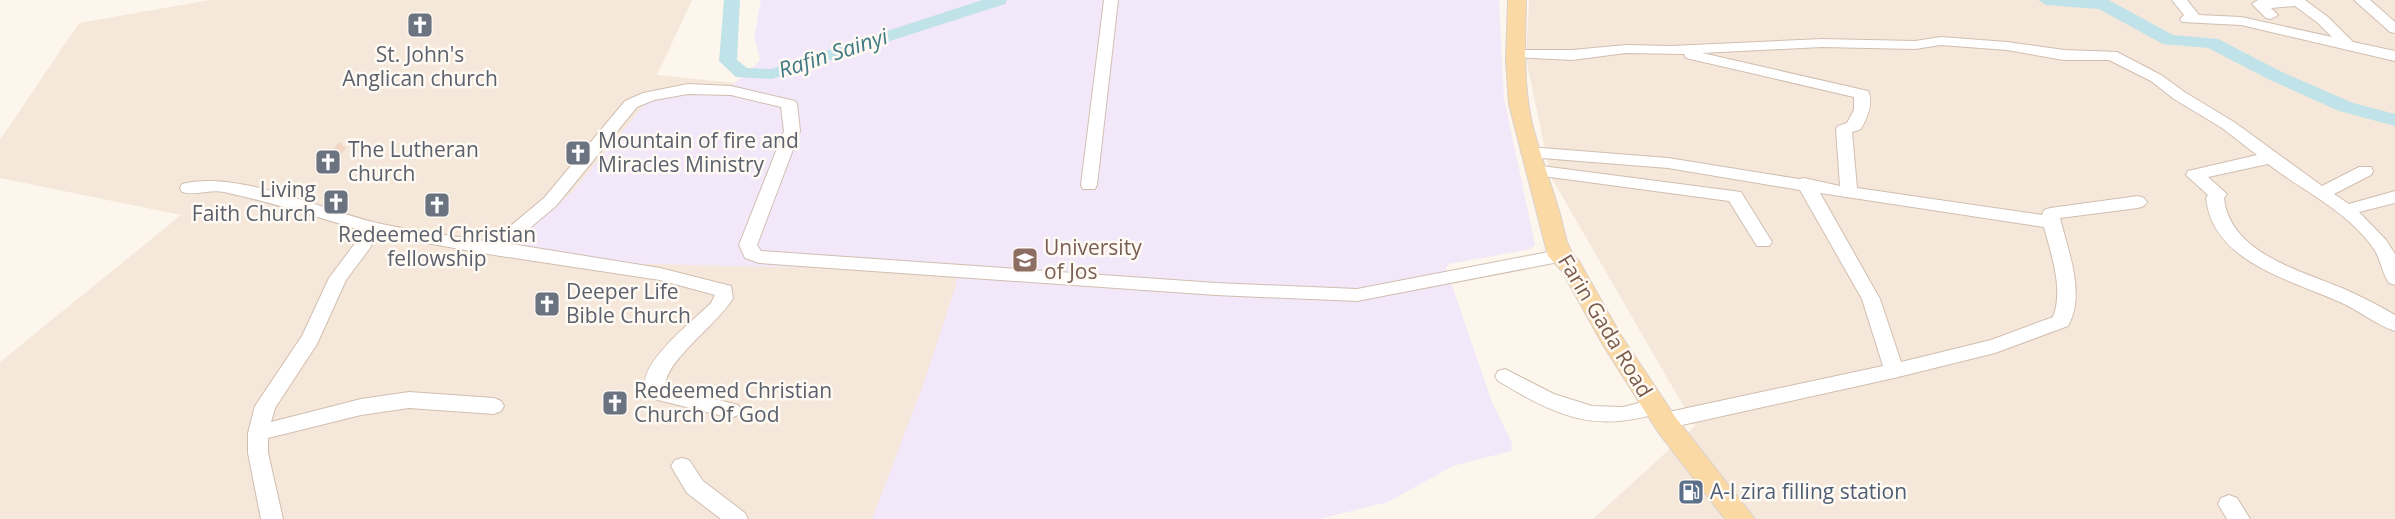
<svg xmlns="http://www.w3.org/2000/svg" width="2395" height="519" viewBox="0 0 2395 519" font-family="'Open Sans',sans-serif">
<rect width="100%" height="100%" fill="#fdf6ec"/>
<path fill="#f5e8da" d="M 210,0 L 692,0 L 657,75 L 911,101 L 1172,519 L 0,519 L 0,362 L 181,215 L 0,178 L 0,140 L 79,23 Z
M 1529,0 L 2395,0 L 2395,519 L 1593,519 L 1695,426 L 1551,177 L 1526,59 Z"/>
<path fill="#f3e8fa" d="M 761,0 L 1499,0 L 1504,98 L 1535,245 L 1530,249 L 1449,264 L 1446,268 L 1492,402 L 1512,443 L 1511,451 L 1453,466 L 1388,502 L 1319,519 L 872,519 L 922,388 L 956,285 L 956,277 L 869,269 L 602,263 L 506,244 L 571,193 L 644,105 L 652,99 L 730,87 L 757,64 L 760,60 L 754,37 Z"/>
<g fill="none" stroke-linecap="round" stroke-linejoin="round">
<path fill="#bfe3e8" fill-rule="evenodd" d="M 724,0 L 740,0 L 737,60 L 747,68 L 771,69 L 982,0 L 1007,0 L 1005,4 L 772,79 L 736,77 L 719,61 Z
M 2038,0 L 2109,0 L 2173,35 L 2218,39 L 2282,72 L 2353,103 L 2395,114 L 2395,126 L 2339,111 L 2270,80 L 2208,48 L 2163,44 L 2099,9 L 2046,5 Z"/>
</g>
<path fill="#f3d5c3" d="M 339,142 L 346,148 L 329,168 L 318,167 Z"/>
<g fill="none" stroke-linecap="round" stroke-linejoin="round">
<defs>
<path id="minor" d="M 1104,0 L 1118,0 L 1097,185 L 1095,189 L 1083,189 L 1081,185 Z
M 2172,0 L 2187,0 L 2199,15 L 2241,17 L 2332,37 L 2318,23 L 2295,6 L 2271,8 L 2278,15 L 2271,19 L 2266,18 L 2252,4 L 2258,0 L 2305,0 L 2328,17 L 2353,42 L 2395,51 L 2395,61 L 2241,25 L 2182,22 L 2180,19 L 2184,15 Z
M 2354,0 L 2370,0 L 2395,22 L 2395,33 L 2390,32 Z
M 1941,37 L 2007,42 L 2064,50 L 2117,52 L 2161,75 L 2186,93 L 2234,122 L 2322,186 L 2359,167 L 2371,167 L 2373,171 L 2371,175 L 2334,194 L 2349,204 L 2395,191 L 2395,203 L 2359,212 L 2386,240 L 2395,254 L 2395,285 L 2389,283 C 2382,273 2381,260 2374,249 C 2348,211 2303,191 2268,164 L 2208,177 L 2227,194 L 2224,198 C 2230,253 2299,270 2342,288 C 2360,296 2378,305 2395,315 L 2395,331 C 2376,325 2360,311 2342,303 C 2292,280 2213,263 2206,198 L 2208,195 L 2186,175 L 2188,171 L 2257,155 L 2222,128 L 2174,99 L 2151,81 L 2109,60 L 2064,60 L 2007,50 L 1941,45 L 1915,49 L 1822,47 L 1702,53 L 1868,91 C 1874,103 1867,118 1861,129 L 1852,132 L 1857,188 L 2042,215 L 2044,210 L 2050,208 L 2138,196 L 2144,198 L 2147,202 L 2144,206 L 2138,208 L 2060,218 C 2068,251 2086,294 2068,326 L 1995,353 L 1894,378 L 1664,429 L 1657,427 L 1654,421 L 1657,415 L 1664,413 L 1883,366 L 1862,299 L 1800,190 L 1668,168 L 1529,157 L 1521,152 L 1529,147 L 1668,158 L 1799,179 L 1804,178 L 1840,186 L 1836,129 L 1838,126 L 1847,123 L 1854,110 L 1854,97 L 1686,58 L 1684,54 L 1626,53 L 1572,60 L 1516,57 L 1511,56 L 1509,53 L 1511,50 L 1572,50 L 1626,45 L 1671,46 L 1822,39 L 1915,41 ZM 1820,193 L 2044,227 C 2051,254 2064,289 2053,317 L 1991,340 L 1901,362 L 1880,299 Z
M 688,84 L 731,86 L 795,101 L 797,104 L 800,131 L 757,245 L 761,251 L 1216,283 L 1357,289 L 1559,250 L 1565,252 L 1568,256 L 1565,260 L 1559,262 L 1357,301 L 1216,295 L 759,263 L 745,258 L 739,245 L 784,131 L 781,107 L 731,95 L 688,94 L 654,100 L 637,107 L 556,206 L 511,244 L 660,268 L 731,286 L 733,298 C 718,324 667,359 665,385 L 667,387 L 738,405 L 741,410 L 738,415 L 731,418 L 654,399 C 650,394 645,389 645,383 C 645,358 694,320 711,303 L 715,295 L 660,280 L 494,255 L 376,234 L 370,248 L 346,280 L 317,344 L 275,408 L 271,422 L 361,399 L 409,392 L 494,398 L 501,401 L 504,406 L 501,411 L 494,414 L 409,408 L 361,415 L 268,438 L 268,453 L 283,519 L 261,519 L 248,453 L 248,433 L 255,406 L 302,336 L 329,278 L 356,242 L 360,230 C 315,216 270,202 224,192 C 210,189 196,196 182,192 L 180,188 L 182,184 C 234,170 317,207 369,221 C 408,231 450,235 491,242 L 544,198 L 625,101 L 643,93 Z
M 1534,165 L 1741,192 L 1772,242 L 1769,246 L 1757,246 L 1729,201 L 1528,174 L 1526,170 L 1528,166 Z
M 1505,369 L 1554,394 L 1592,406 L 1623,407 L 1655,399 L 1662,402 L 1665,407 L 1662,412 C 1594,434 1557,416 1498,381 L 1495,376 L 1498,371 Z
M 682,458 L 689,460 L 703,481 L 745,513 L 748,519 L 721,519 L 687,493 L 671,466 L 675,460 Z
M 2229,495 L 2237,498 L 2250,519 L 2227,519 L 2218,504 L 2221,498 Z"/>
<path id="major" d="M 1508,0 L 1526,0 C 1525,40 1523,80 1531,119 C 1538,150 1550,180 1559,211 C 1565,229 1565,249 1579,261 L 1620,334 L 1676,418 L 1755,519 L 1725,519 L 1658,432 L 1603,345 L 1562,271 L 1548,256 L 1509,104 L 1506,60 Z"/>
</defs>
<use href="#minor" stroke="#d1beb0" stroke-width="2"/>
<use href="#major" stroke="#dad1cd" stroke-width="2"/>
<use href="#minor" fill="#fff" fill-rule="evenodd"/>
<use href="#major" fill="#fbd9a5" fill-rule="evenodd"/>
</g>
<defs>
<symbol id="church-square" viewBox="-11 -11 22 22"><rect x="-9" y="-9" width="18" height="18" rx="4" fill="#6b7280" stroke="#fffaf3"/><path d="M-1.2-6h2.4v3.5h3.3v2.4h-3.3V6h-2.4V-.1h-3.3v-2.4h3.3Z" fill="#fff"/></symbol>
<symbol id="university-square" viewBox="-11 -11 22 22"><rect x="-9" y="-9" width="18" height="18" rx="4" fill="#8d6e63" stroke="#fffaf3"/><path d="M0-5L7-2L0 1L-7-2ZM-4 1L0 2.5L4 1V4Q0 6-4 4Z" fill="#fff"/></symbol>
<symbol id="fuel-square" viewBox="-11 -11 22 22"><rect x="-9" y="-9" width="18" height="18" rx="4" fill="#5c6f8a" stroke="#fffaf3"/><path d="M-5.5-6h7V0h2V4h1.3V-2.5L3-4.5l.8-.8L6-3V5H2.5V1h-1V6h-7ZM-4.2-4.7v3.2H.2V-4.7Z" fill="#fff"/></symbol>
</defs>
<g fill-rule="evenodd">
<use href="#church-square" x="405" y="10" width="30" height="30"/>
<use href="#church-square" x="563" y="138" width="30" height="30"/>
<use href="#church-square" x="313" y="147" width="30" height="30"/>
<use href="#church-square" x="321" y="187" width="30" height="30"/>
<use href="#church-square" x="422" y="190" width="30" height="30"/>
<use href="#university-square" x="1010" y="245" width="30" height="30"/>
<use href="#church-square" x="532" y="289" width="30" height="30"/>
<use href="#church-square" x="600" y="388" width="30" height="30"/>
<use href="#fuel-square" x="1676" y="477" width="30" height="30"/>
</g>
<g text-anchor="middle" stroke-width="5" stroke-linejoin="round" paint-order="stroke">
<g font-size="21" fill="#5b616d" stroke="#fffaf3" text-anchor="start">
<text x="420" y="62" text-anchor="middle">St. John's<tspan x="420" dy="24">Anglican church</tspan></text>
<text x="598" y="148">Mountain of fire and<tspan x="598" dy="24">Miracles Ministry</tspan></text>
<text x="348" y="157">The Lutheran<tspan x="348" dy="24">church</tspan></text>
<text x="316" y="197" text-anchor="end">Living<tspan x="316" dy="24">Faith Church</tspan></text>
<text x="437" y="242" text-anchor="middle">Redeemed Christian<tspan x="437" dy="24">fellowship</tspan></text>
<text x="566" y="299">Deeper Life<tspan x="566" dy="24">Bible Church</tspan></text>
<text x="634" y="398">Redeemed Christian<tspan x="634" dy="24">Church Of God</tspan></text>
</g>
<g font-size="21" fill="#785e54" stroke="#fffaf3" text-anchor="start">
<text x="1044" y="255">University<tspan x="1044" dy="24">of Jos</tspan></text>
</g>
<g font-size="21" fill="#7a5c4d" stroke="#fffaf3">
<text transform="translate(1605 326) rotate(59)" y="7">Farin Gada Road</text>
</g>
<g font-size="21" fill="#4e5e75" stroke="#fffaf3" text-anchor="start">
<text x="1710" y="499">A-l zira filling station</text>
</g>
<g font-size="22" font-style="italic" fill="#437c86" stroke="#fffaf3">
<text transform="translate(833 53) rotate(-18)" y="8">Rafin Sainyi</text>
</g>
</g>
</svg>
